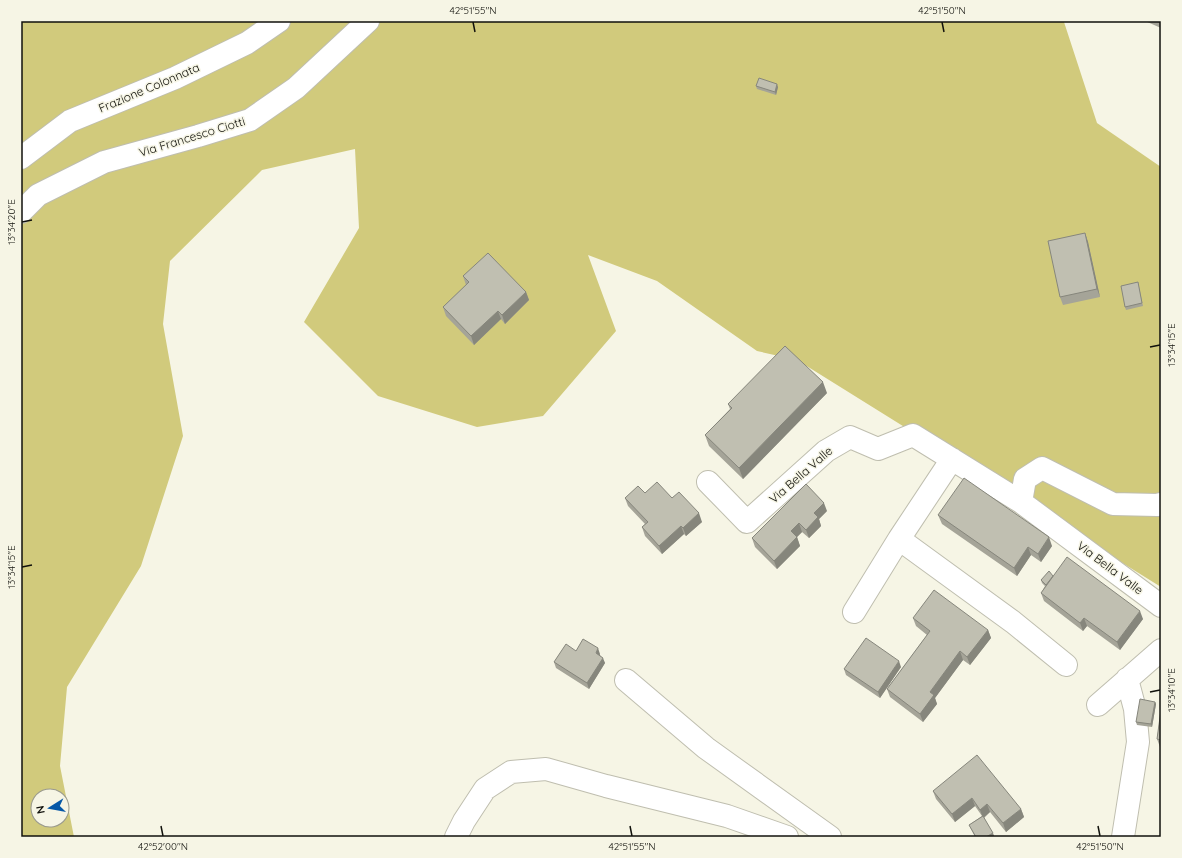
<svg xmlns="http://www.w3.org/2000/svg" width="1182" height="858" viewBox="0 0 1182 858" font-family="Quicksand,sans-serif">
<rect width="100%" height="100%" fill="#f6f5e5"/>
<path fill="#d1ca7c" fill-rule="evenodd" d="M 21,21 L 1061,21 L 1064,22 L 1097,123 L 1161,167 L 1161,587 L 797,360 L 757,351 L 657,281 L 588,255 L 616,331 L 543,416 L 477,427 L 378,396 L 304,322 L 359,228 L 355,149 L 262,170 L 170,261 L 163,324 L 183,436 L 141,566 L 67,687 L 60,766 L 74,837 L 21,837 ZM 38,796 L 62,796 L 62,820 L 38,820 Z"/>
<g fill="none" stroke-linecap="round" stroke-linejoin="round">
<defs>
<path id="minor" d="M 21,158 L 70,121 L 175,78 L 247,43 L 279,21
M 21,212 L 38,195 L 104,162 L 198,136 L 250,120 L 296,88 L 368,21
M 708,482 L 747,522 L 826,451 L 850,437 L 878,449 L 913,435 L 1021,502
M 1161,504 L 1157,505 L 1113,504 L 1042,468 L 1025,479 L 1021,502 L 1161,606
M 899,539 L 1013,622 L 1066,665
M 854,612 L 899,539 L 952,459
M 626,680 L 706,748 L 830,837
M 1098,705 L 1161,650
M 456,837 L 464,821 L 485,789 L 511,772 L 546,769 L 606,786 L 727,816 L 787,837
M 1123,837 L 1138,742 L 1135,709 L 1127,679"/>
</defs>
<use href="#minor" stroke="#bfbeaf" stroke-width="24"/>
<use href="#minor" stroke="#fff" stroke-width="22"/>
</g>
<path fill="#a5a498" d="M 1145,21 L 1161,21 L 1161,28 Z
M 756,86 L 778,87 L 776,95 L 757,89 Z
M 1085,233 L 1088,242 L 1100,297 L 1063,305 L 1060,297 Z
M 463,276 L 526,292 L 529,300 L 505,324 L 501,319 L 474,345 L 446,316 L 443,307 L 466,285 Z
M 1138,282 L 1143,306 L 1126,310 L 1125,307 Z
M 827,393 L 743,479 L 709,446 L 705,435 L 730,409 L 728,404 Z
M 645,493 L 672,498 L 702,522 L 686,536 L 684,534 L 662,554 L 645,536 L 642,527 L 645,524 L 628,506 L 625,498 Z
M 827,511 L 819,519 L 821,526 L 809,538 L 802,532 L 797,537 L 800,546 L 777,569 L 755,547 L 752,538 Z
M 938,515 L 1052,546 L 1041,562 L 1031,555 L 1017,576 L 942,524 Z
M 1053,576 L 1143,619 L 1120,650 L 1087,626 L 1083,631 L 1044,601 L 1041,593 L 1045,586 L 1042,583 L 1041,580 Z
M 913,618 L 988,630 L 991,638 L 970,665 L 963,660 L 935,698 L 937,704 L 923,722 L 890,697 L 887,689 L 927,635 L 916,626 Z
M 576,651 L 600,654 L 600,655 L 605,663 L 589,689 L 556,668 L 554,662 Z
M 901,667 L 880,698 L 846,675 L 844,669 Z
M 1155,702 L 1156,704 L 1152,727 L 1137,725 L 1136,722 Z
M 1161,710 L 1161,747 L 1160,747 L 1157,739 Z
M 933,791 L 1021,809 L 1024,817 L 1006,832 L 990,812 L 984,818 L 994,836 L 992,837 L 975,837 L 969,825 L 982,816 L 975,806 L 955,822 L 936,799 Z"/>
<path fill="#86867c" d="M 777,84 L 778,87 L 776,95 L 775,92 Z
M 1085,233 L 1088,242 L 1100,297 L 1097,289 Z
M 526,292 L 529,300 L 505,324 L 502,315 Z
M 498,311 L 501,319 L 474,345 L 471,336 Z
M 823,382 L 827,393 L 743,479 L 739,468 Z
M 824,503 L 827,511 L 819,519 L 821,526 L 809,538 L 806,530 L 814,513 Z
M 699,513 L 702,522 L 686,536 L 683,528 Z
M 799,523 L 802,532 L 794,540 L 791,531 Z
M 681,526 L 684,534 L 662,554 L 659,546 Z
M 797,537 L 800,546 L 777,569 L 774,561 Z
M 1049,537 L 1052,546 L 1041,562 L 1038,554 Z
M 1028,547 L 1031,555 L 1017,576 L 1014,568 Z
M 1140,611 L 1143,619 L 1120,650 L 1117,642 Z
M 1084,618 L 1087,626 L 1083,631 L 1080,623 Z
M 988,630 L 991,638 L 970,665 L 967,657 Z
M 598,648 L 600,654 L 598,658 L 596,653 Z
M 960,651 L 963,660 L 935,698 L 937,704 L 923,722 L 920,714 L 930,692 Z
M 603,658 L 605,663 L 589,689 L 587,683 Z
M 899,661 L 901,667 L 880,698 L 878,692 Z
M 1155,702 L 1156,704 L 1152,727 L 1151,724 Z
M 972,798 L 975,806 L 955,822 L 952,814 Z
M 987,804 L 990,812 L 983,818 L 980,810 Z
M 1021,809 L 1024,817 L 1006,832 L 1003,823 Z
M 993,833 L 994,836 L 992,837 L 986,837 Z"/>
<path fill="#c0bfb1" stroke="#86867c" d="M 1156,21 L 1161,21 L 1161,23 Z
M 759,78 L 777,84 L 775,92 L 756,86 Z
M 1085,233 L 1097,289 L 1060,297 L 1048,241 Z
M 488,253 L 526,292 L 502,315 L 498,311 L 471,336 L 443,307 L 469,282 L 463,276 Z
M 1138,282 L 1142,303 L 1125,307 L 1121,286 Z
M 785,346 L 823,382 L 739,468 L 705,435 L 732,408 L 728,404 Z
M 964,478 L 1049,537 L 1038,554 L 1028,547 L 1014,568 L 938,515 Z
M 657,482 L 672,498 L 679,492 L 699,513 L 683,528 L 681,526 L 659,546 L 642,527 L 648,522 L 625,498 L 638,486 L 645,493 Z
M 806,484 L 824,503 L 814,513 L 818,517 L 806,530 L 799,523 L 791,531 L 797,537 L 774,561 L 752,538 Z
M 1067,557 L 1140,611 L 1117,642 L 1084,618 L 1080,623 L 1041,593 Z
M 1049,571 L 1053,576 L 1046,585 L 1041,580 Z
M 934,590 L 988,630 L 967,657 L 960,651 L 930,692 L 934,695 L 920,714 L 887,689 L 930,631 L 913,618 Z
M 866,638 L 899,661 L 878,692 L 844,669 Z
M 583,639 L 598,648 L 596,653 L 603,658 L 587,683 L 554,662 L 566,644 L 576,651 Z
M 1140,699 L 1155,702 L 1151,724 L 1136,722 Z
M 1161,710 L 1161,740 L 1157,739 Z
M 977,755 L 1021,809 L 1003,823 L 987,804 L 980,810 L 972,798 L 952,814 L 933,791 Z
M 983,816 L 993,833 L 986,837 L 976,837 L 969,825 Z"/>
<path fill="none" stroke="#11110c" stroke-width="1.5" d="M 473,22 L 475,32M 942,22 L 944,32M 22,222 L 32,220M 1150,347 L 1160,345M 22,567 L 32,565M 1150,692 L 1160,690M 161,826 L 163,836M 630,826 L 632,836M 1098,826 L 1100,836"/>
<g text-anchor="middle" stroke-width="3" stroke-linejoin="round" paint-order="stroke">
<g font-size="12" fill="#11110c" stroke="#f6f5e5">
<text transform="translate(149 88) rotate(-23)" y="4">Frazione Colonnata</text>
<text transform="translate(192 137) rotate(-17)" y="4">Via Francesco Ciotti</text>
<text transform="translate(801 475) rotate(-41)" y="4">Via Bella Valle</text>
<text transform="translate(1110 568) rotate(37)" y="4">Via Bella Valle</text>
</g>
</g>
<rect width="1182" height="858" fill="none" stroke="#f6f5e5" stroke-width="44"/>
<g transform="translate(50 808) rotate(259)"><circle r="19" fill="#f6f5e5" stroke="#9a9a8e"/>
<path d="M0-3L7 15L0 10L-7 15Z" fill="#0658a7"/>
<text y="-6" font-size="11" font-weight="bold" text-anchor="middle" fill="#11110c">N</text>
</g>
<rect x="22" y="22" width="1138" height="814" fill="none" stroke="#11110c" stroke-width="1.5"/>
<g font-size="10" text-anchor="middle" fill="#11110c">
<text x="473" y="14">42°51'55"N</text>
<text x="942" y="14">42°51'50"N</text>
<text transform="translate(11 222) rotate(-90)" y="4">13°34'20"E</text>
<text transform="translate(1171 345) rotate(-90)" y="4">13°34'15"E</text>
<text transform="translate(11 567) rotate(-90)" y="4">13°34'15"E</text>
<text transform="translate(1171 690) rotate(-90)" y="4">13°34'10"E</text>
<text x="163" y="850">42°52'00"N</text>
<text x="632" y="850">42°51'55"N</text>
<text x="1100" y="850">42°51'50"N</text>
</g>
</svg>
